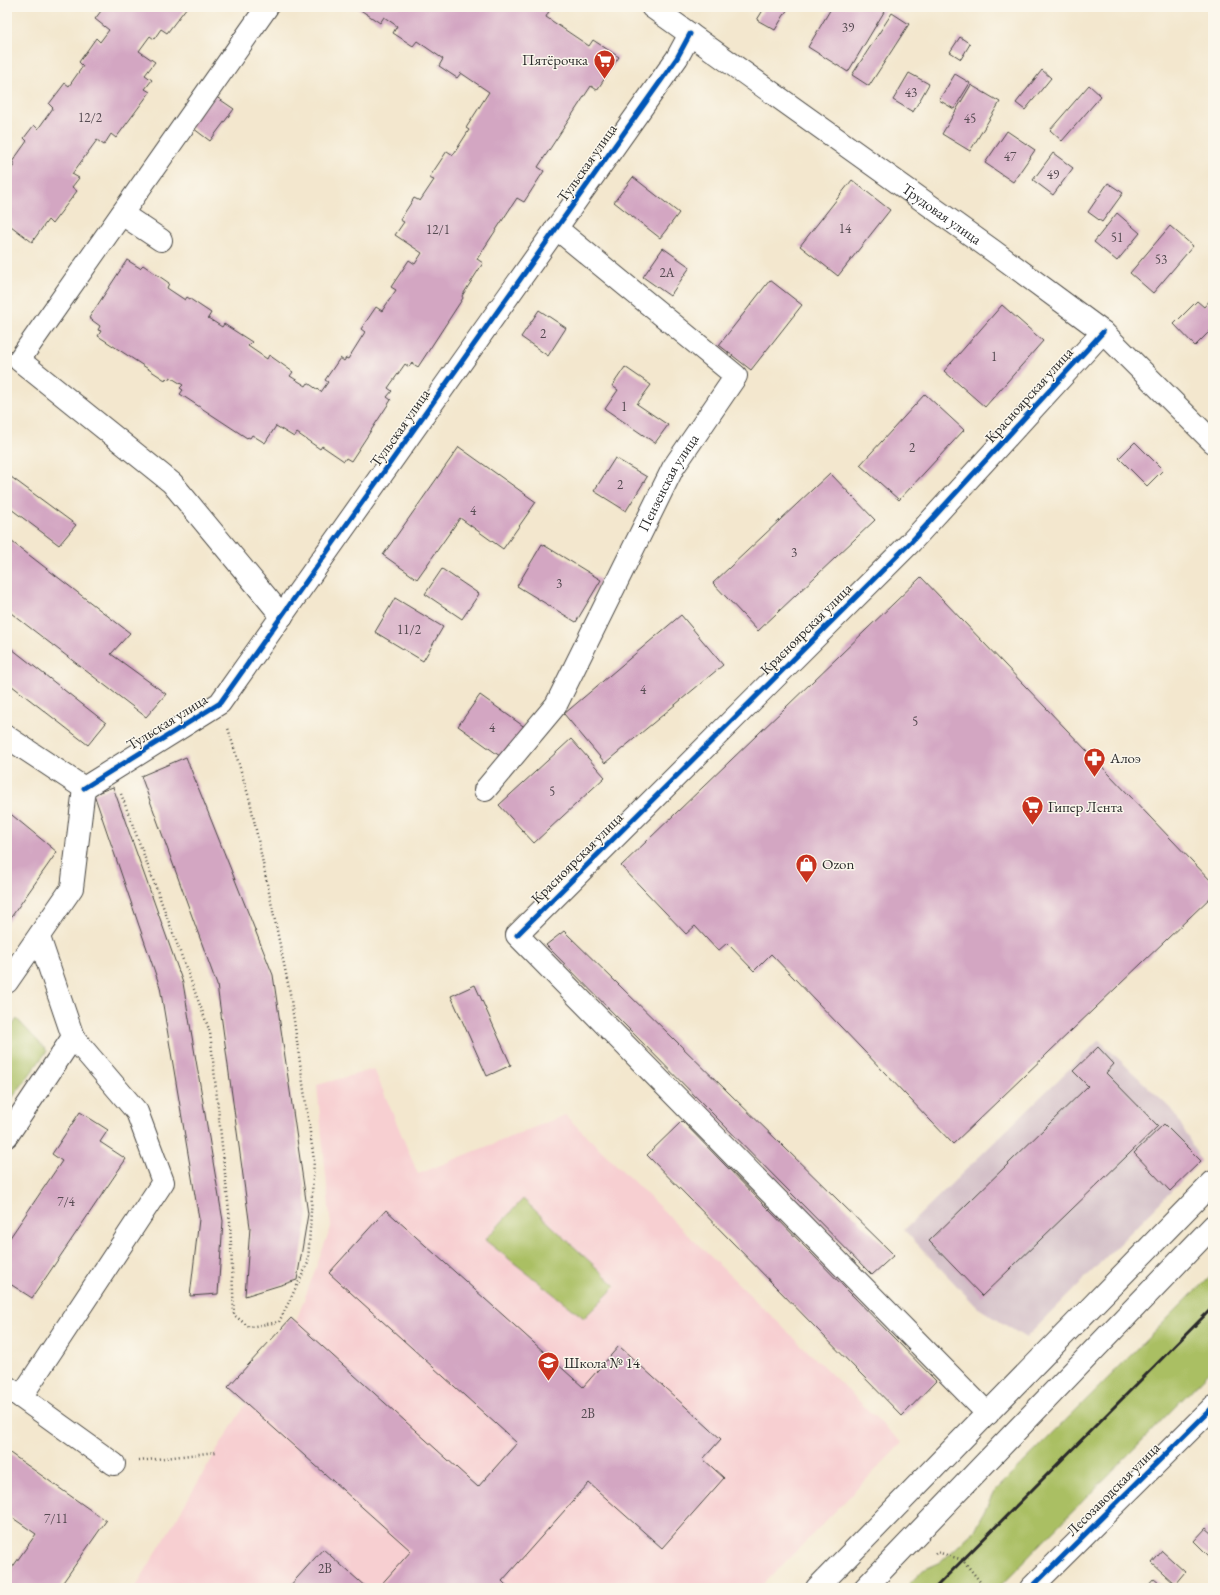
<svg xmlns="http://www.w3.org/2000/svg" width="1220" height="1595" viewBox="0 0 1220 1595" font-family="'EB Garamond',serif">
<rect width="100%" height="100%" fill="#fbf7ec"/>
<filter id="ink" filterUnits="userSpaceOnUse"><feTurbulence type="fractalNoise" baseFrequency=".025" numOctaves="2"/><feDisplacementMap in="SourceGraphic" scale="8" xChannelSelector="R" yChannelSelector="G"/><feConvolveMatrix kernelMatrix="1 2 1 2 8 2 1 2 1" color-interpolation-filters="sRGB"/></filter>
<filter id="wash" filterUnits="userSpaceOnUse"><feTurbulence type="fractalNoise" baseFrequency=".012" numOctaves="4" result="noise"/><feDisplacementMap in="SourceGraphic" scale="16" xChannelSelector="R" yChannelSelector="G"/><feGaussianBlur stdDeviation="0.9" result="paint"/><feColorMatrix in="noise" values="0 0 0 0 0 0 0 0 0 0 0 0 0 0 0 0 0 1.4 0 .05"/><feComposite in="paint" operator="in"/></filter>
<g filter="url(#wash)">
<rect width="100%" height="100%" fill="#f3e7ce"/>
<path fill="#f7cfd1" d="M 374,1069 L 418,1174 L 565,1115 L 902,1443 L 760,1588 L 135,1588 L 216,1452 L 295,1324 L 331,1227 L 317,1085 Z"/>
<path fill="#d2bdc6" d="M 1099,1040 L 1174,1112 L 1201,1161 L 1026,1338 L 977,1307 L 904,1230 Z"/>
<path fill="#aabf63" stroke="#6a7547" d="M 17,1019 L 47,1051 L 7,1105 L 7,1033 Z
M 523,1199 L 616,1286 L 584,1318 L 485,1240 Z
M 1213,1273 L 1213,1368 L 998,1588 L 905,1588 L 923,1570 L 941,1562 L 975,1530 L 994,1492 Z"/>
<g id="blocks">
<path fill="#d3a6c2" d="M 104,7 L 187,7 L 167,33 L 161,29 L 154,39 L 150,36 L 139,51 L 155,62 L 145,75 L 152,80 L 145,89 L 150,92 L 116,138 L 111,134 L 104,145 L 97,140 L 72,174 L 79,178 L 72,187 L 77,191 L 52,224 L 48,220 L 32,242 L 7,223 L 7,175 L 15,164 L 12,162 L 27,141 L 24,138 L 34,125 L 38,129 L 53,108 L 49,104 L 65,83 L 69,86 L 83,66 L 79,62 L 96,38 L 100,42 L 109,30 L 95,19 Z
M 356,7 L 543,7 L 549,11 L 546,17 L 589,46 L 593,40 L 619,57 L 597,90 L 591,86 L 538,167 L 544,171 L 524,202 L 517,198 L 477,259 L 483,263 L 462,296 L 463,298 L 418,367 L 412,363 L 409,367 L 405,364 L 388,388 L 392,391 L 387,397 L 391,400 L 351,461 L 346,458 L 344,461 L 322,446 L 320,449 L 297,433 L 294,437 L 276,426 L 265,443 L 252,435 L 250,438 L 248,437 L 247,438 L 180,394 L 183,390 L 180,388 L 183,385 L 170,377 L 168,380 L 166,378 L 165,380 L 98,336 L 101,331 L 98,330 L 100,326 L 89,318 L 127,260 L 140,268 L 143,265 L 169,283 L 167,288 L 185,300 L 187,297 L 211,313 L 208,318 L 222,327 L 224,324 L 252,342 L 248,346 L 267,359 L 269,355 L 293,372 L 290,376 L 306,386 L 308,383 L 321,392 L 328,382 L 325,380 L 340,358 L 344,361 L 346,358 L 348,359 L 365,332 L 361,329 L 376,307 L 382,311 L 396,290 L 391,287 L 409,260 L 415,264 L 422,253 L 395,235 L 404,222 L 400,220 L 414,198 L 420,201 L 434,180 L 429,178 L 447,151 L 453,155 L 469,130 L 466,128 L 489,92 L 461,73 L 457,78 L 439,66 L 443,59 L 417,41 L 413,46 L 393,33 L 397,26 L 384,17 L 380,23 Z
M 765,7 L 789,7 L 775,30 L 757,20 Z
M 832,7 L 887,7 L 848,72 L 808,47 Z
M 892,13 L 909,24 L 869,86 L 852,75 Z
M 960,37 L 970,44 L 961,59 L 950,52 Z
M 1042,70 L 1051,78 L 1025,110 L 1016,103 Z
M 909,73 L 929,84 L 913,112 L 893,100 Z
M 955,74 L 970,83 L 954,109 L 939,100 Z
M 971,85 L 1000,102 L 970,151 L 942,134 Z
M 1089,85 L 1101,96 L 1062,141 L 1050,130 Z
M 212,94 L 234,109 L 210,141 L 189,125 Z
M 1007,131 L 1035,150 L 1013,182 L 985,163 Z
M 1053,153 L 1073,168 L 1053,195 L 1033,180 Z
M 633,177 L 679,213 L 660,238 L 614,202 Z
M 852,180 L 890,210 L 838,276 L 800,246 Z
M 1108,183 L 1123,193 L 1102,222 L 1088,212 Z
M 1117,213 L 1140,233 L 1117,261 L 1094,242 Z
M 1170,226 L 1193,246 L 1153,293 L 1130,273 Z
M 663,248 L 690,267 L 670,296 L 643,277 Z
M 770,280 L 802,305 L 751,370 L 719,345 Z
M 1211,299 L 1213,301 L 1213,328 L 1195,346 L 1174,324 L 1197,301 L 1204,307 Z
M 1002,305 L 1043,341 L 985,407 L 944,371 Z
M 539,310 L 566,328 L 548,356 L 521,337 Z
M 625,367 L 651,385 L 637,404 L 668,425 L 655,443 L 605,409 L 618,390 L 612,386 Z
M 925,394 L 964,430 L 899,500 L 860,465 Z
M 1135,442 L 1163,470 L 1147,486 L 1119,458 Z
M 459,447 L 536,502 L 503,549 L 460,518 L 417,579 L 383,555 Z
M 615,458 L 647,477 L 626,511 L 594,491 Z
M 830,473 L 875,520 L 758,631 L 713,583 Z
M 7,474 L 76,525 L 59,545 L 7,506 Z
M 7,538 L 130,633 L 111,654 L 166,694 L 146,717 L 7,610 Z
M 542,544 L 601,580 L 576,622 L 517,586 Z
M 442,569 L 479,594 L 462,619 L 425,594 Z
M 921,577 L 1213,883 L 1213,895 L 953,1144 L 771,954 L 754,971 L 727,943 L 718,951 L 695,926 L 686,934 L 621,866 Z
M 395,598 L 443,627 L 423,661 L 375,632 Z
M 681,615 L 723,665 L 605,763 L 564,714 Z
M 7,645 L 106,723 L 88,745 L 7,682 Z
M 480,695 L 526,728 L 504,759 L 458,726 Z
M 571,739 L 605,777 L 534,843 L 499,805 Z
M 186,757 L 273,975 L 308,1214 L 297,1280 L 245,1296 L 250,1227 L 217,985 L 141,776 Z
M 113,787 L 183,983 L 223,1221 L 218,1294 L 190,1296 L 199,1219 L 160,987 L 94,794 Z
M 7,811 L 57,852 L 7,923 Z
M 564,931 L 894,1255 L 872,1275 L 546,945 Z
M 475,985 L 511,1065 L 487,1076 L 451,996 Z
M 1098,1047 L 1114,1064 L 1106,1073 L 1158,1126 L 982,1296 L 929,1241 L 1088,1086 L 1073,1071 Z
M 80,1112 L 108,1130 L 100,1142 L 126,1159 L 32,1298 L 7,1282 L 7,1242 L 62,1161 L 52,1154 Z
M 682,1121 L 936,1381 L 902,1416 L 647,1155 Z
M 1164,1124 L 1201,1161 L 1170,1191 L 1134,1153 Z
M 386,1210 L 583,1387 L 619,1346 L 721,1439 L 703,1459 L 724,1478 L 662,1548 L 589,1483 L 502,1581 L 509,1588 L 378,1588 L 411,1551 L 228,1387 L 291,1318 L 478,1487 L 517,1443 L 329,1273 Z
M 7,1451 L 106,1521 L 59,1588 L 7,1588 L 7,1575 L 36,1534 L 7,1514 Z
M 1206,1528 L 1213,1534 L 1213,1560 L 1194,1541 Z
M 323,1549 L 367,1588 L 288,1588 Z
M 1162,1551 L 1185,1572 L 1175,1584 L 1152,1563 Z
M 1154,1579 L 1165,1588 L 1146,1588 Z"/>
</g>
</g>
<g filter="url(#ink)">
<use href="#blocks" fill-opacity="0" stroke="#494743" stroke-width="1"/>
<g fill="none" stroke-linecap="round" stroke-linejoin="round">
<defs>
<g id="minor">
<path d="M 267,7 L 19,360 L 172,483 L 282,616"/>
<path d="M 122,214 L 161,240"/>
<path d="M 7,737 L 84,788"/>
<path d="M 84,788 L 220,703 L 677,58 L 690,34"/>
<path id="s1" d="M 485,790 L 556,705 L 673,468 L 736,376 L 556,228"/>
<path d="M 7,982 L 72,888 L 84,788"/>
<path d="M 7,1136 L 73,1037 L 39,937"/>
<path d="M 7,1387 L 114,1464"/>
<path d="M 21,1397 L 163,1182 L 137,1112 L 73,1037"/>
<path d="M 988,1414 L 517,935 L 911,542 L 1103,332"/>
<path d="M 1031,1588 L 1213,1407"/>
</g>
<g id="major">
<path id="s2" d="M 652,7 L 992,250 L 1103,332 L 1213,442"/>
<path d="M 817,1588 L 1213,1182"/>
<path d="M 865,1588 L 1213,1226"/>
</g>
</defs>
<use href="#minor" stroke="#494743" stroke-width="24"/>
<use href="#major" stroke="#494743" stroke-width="24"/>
<path stroke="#494743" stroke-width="2.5" stroke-dasharray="1 3" stroke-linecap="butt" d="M 121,794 L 210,1032 L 230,1221 L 234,1315 L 249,1327 L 279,1322 L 308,1263 L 314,1160 L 290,993 L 250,801 L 228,728
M 139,1461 L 216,1452
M 935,1554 L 937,1552 L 963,1560 L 985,1588"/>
<use href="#minor" stroke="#fff" stroke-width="22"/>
<use href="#major" stroke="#fff" stroke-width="22"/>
<path stroke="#2b2b2b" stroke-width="3" d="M 935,1588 L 1213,1307"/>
<defs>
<path id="cycleway" d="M 84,788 L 220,703 L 677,58 L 690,34
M 517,935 L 911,542 L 1103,332
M 1031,1588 L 1213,1407"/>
</defs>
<use href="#cycleway" stroke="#fbf7ec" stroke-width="8"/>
<use href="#cycleway" stroke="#0057b8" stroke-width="5"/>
</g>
</g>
<defs>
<symbol id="supermarket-pin" viewBox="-11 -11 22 30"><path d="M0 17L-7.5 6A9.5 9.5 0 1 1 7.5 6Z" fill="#c8321e" stroke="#fbf7ec"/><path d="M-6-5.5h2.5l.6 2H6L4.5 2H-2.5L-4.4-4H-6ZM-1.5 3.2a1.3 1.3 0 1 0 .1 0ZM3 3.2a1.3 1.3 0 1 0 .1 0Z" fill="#fff"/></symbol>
<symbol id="pharmacy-pin" viewBox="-11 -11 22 30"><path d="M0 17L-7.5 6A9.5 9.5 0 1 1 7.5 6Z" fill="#c8321e" stroke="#fbf7ec"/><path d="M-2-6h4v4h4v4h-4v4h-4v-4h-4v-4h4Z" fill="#fff"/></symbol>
<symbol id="shop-pin" viewBox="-11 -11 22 30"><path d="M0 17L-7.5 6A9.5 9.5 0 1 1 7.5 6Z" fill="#c8321e" stroke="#fbf7ec"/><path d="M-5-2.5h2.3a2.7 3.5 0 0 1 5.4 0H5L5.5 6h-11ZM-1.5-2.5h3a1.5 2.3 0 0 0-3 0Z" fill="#fff"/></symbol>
<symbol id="school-pin" viewBox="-11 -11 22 30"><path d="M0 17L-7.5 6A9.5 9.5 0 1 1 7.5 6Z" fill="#c8321e" stroke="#fbf7ec"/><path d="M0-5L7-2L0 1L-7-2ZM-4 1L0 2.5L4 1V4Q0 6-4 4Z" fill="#fff"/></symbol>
</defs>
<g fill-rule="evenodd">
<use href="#supermarket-pin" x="592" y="48" width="25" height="34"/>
<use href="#pharmacy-pin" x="1082" y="746" width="25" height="34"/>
<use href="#supermarket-pin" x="1020" y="794" width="25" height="34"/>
<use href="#shop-pin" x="794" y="852" width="25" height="34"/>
<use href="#school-pin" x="536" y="1350" width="25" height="34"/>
</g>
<g text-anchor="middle" stroke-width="3" stroke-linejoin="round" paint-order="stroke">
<g font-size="13" fill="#554a51">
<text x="848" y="32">39</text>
<text x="911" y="97">43</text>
<text x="90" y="122">12/2</text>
<text x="970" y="123">45</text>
<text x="1010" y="161">47</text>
<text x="1053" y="179">49</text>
<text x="845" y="233">14</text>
<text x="438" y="234">12/1</text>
<text x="1117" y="242">51</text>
<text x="1161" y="264">53</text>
<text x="667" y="277">2А</text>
<text x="543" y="338">2</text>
<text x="994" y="361">1</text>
<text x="624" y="411">1</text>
<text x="912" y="452">2</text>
<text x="620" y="489">2</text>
<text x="473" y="515">4</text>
<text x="794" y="557">3</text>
<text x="559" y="588">3</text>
<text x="409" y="634">11/2</text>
<text x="643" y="694">4</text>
<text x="915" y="726">5</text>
<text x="492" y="732">4</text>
<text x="552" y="796">5</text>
<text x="66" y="1206">7/4</text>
<text x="588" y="1418">2В</text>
<text x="56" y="1523">7/11</text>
<text x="325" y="1573">2В</text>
</g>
<g font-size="15" fill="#2b2b2b" stroke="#fbf7ec" text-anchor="start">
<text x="588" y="65" text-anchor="end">Пятёрочка</text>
<text x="1110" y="763">Алоэ</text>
<text x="1048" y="812">Гипер Лента</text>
<text x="822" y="869">Ozon</text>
<text x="564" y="1368">Школа № 14</text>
</g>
<g font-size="15" fill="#2b2b2b" stroke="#fbf7ec">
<text transform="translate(587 163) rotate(-55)" y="5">Тульская улица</text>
<text dy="5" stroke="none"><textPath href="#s2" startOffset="356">Трудовая улица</textPath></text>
<text transform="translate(1029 395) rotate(-48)" y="5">Красноярская улица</text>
<text transform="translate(400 428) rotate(-55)" y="5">Тульская улица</text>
<text dy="5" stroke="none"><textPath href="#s1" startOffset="360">Пензенская улица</textPath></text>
<text transform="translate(806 629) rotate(-45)" y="5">Красноярская улица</text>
<text transform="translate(167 722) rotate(-32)" y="5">Тульская улица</text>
<text transform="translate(577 858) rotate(-45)" y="5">Красноярская улица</text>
<text transform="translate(1113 1489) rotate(-45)" y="5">Лесозаводская улица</text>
</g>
</g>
<rect width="1220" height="1595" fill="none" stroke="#fbf7ec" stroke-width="24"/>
</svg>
